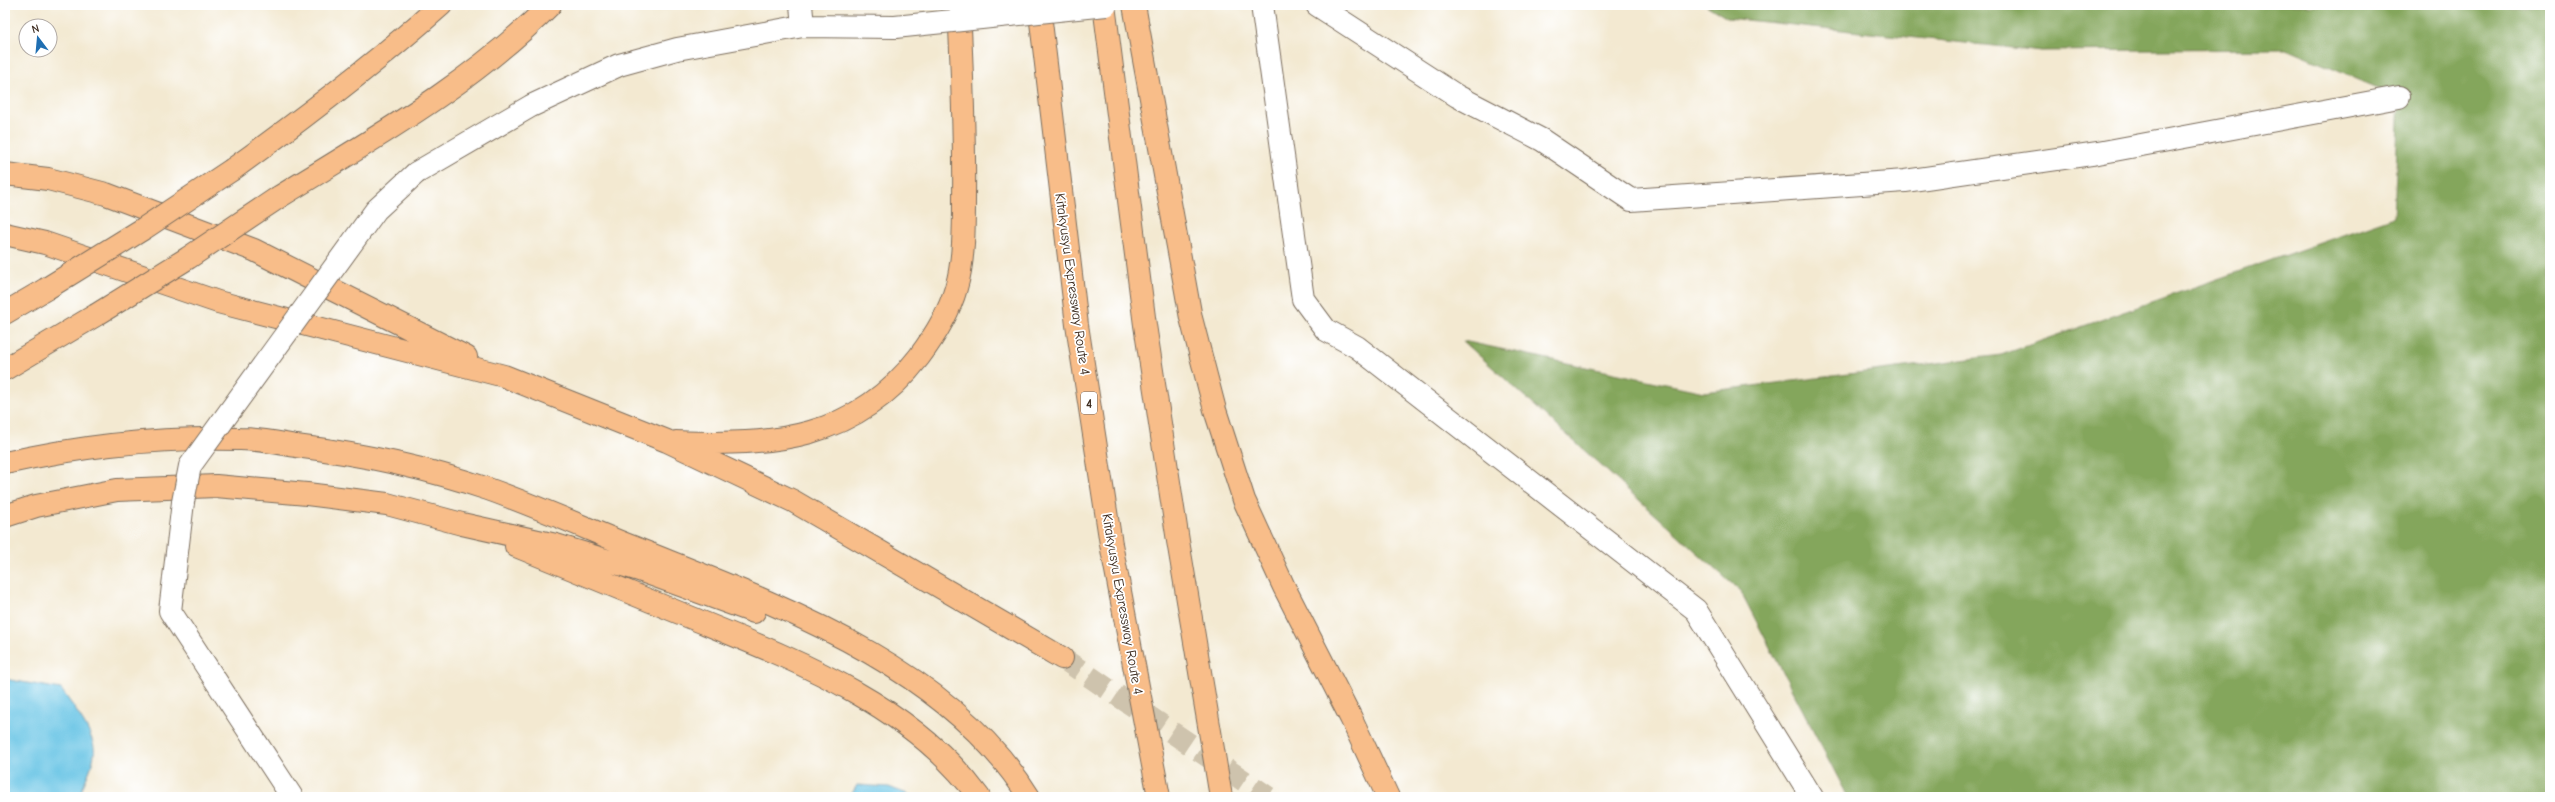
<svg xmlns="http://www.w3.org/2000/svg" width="2555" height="802" viewBox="0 0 2555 802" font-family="'Comic Neue',sans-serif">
<rect width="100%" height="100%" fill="#fff"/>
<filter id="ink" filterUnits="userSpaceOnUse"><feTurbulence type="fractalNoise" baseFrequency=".025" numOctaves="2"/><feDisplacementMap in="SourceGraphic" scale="8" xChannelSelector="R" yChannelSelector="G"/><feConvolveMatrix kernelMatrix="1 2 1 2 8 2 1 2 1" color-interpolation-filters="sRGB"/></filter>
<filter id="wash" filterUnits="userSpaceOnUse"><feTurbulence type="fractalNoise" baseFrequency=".012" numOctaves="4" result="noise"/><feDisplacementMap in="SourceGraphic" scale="16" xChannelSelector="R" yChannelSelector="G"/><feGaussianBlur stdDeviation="0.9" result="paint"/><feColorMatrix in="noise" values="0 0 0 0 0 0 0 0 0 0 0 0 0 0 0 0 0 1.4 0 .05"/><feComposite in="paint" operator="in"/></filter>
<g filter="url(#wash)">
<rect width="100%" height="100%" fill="#f3e9d1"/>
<path fill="#84a65b" stroke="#60683c" d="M 1706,5 L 2550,5 L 2550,797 L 1848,797 L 1741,592 L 1463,341 L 1704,392 L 2001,355 L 2394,217 L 2399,97 L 2286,49 L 2041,51 L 1727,18 Z"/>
<path fill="#67c4e5" stroke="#517782" d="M 5,679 L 61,689 C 71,704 98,737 94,755 C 92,770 83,782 80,797 L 5,797 Z
M 857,785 L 889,787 L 915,797 L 850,797 Z"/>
</g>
<g filter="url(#ink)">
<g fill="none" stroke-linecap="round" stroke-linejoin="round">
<path stroke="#cec3ad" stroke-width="22" stroke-dasharray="22 11" stroke-linecap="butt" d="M 1062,658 L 1268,797"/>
<defs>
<path id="minor" d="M 801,5 L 803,26
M 1262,5 L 1303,299 L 1326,330 L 1357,347 L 1696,610 L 1812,797
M 1317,5 L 1457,96 L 1542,140 L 1631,200 L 1905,181 L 2098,153 L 2399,97
M 416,173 L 531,106 L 619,65 L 677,49 L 803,26 L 895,27
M 183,502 L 170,611 L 292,797"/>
<path id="highway" d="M 1039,5 L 1077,325 L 1111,544 L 1159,797
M 1104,5 L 1145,325 L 1178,541 L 1221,797
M 1134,5 L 1191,318 L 1215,410 L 1244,500 L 1284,587 L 1351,718 L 1388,797
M 233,169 C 305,117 375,64 441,5
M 5,174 L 48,179 L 106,194 L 254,250 L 466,357
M 279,197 C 373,139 471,84 550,5
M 5,234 L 45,243 L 218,302 L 504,376 L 667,441 L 793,501 L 1062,658
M 5,313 L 46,289
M 5,369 L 96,315
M 676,442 C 773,446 855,440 919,357 C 934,337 949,313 956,288 C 964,262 964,226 964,199 C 965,134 962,70 959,5
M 5,463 C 81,446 162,437 240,439 C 259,439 278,443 296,446 C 361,454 427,468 488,489 C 536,506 583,527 630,546 C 769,602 946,662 1029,797
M 5,516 L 36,506 L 117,490 L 216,486 L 307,494 L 387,504 L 462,524 L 556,545 L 639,570 L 754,612
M 516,546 C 575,570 634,594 692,618 C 795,660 911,704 979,797"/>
</defs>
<use href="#minor" stroke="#7b6d5d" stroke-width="24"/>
<use href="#highway" stroke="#7b6d5d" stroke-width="24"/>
<use href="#minor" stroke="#fff" stroke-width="22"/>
<use href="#highway" stroke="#f8bd89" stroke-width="22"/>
<defs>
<path id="minor-bridge" d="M 895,27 L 1106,5
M 183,502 L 190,466 L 376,210 L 416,173"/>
<path id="highway-bridge" d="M 46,289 L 143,229 L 233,169
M 96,315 L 188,258 L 279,197"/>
</defs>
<use href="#minor-bridge" stroke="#7b6d5d" stroke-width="24" stroke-linecap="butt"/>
<use href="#highway-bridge" stroke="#7b6d5d" stroke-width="24" stroke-linecap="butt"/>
<use href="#minor-bridge" stroke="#fff" stroke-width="22"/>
<use href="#highway-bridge" stroke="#f8bd89" stroke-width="22"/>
</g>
</g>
<g text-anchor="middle" stroke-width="3.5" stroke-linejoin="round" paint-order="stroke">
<rect fill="#fff" stroke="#766a62" stroke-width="1" x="1081" y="392" width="16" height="22" rx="3"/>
<g font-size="13" font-weight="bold" fill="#3b2a1e">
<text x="1089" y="408">4</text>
</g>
<g font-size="14" fill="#3b2a1e" stroke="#fff">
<text transform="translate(1073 284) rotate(82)" y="5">Kitakyusyu Expressway Route 4</text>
<text transform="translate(1123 604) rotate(80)" y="5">Kitakyusyu Expressway Route 4</text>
</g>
</g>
<rect width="2555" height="802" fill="none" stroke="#fff" stroke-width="20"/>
<g transform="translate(38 38) rotate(344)"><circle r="19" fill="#ffffff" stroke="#b1aaa5"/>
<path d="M0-3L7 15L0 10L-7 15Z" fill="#1f6fb2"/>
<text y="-6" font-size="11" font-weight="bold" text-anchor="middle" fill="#3b2a1e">N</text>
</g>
</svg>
